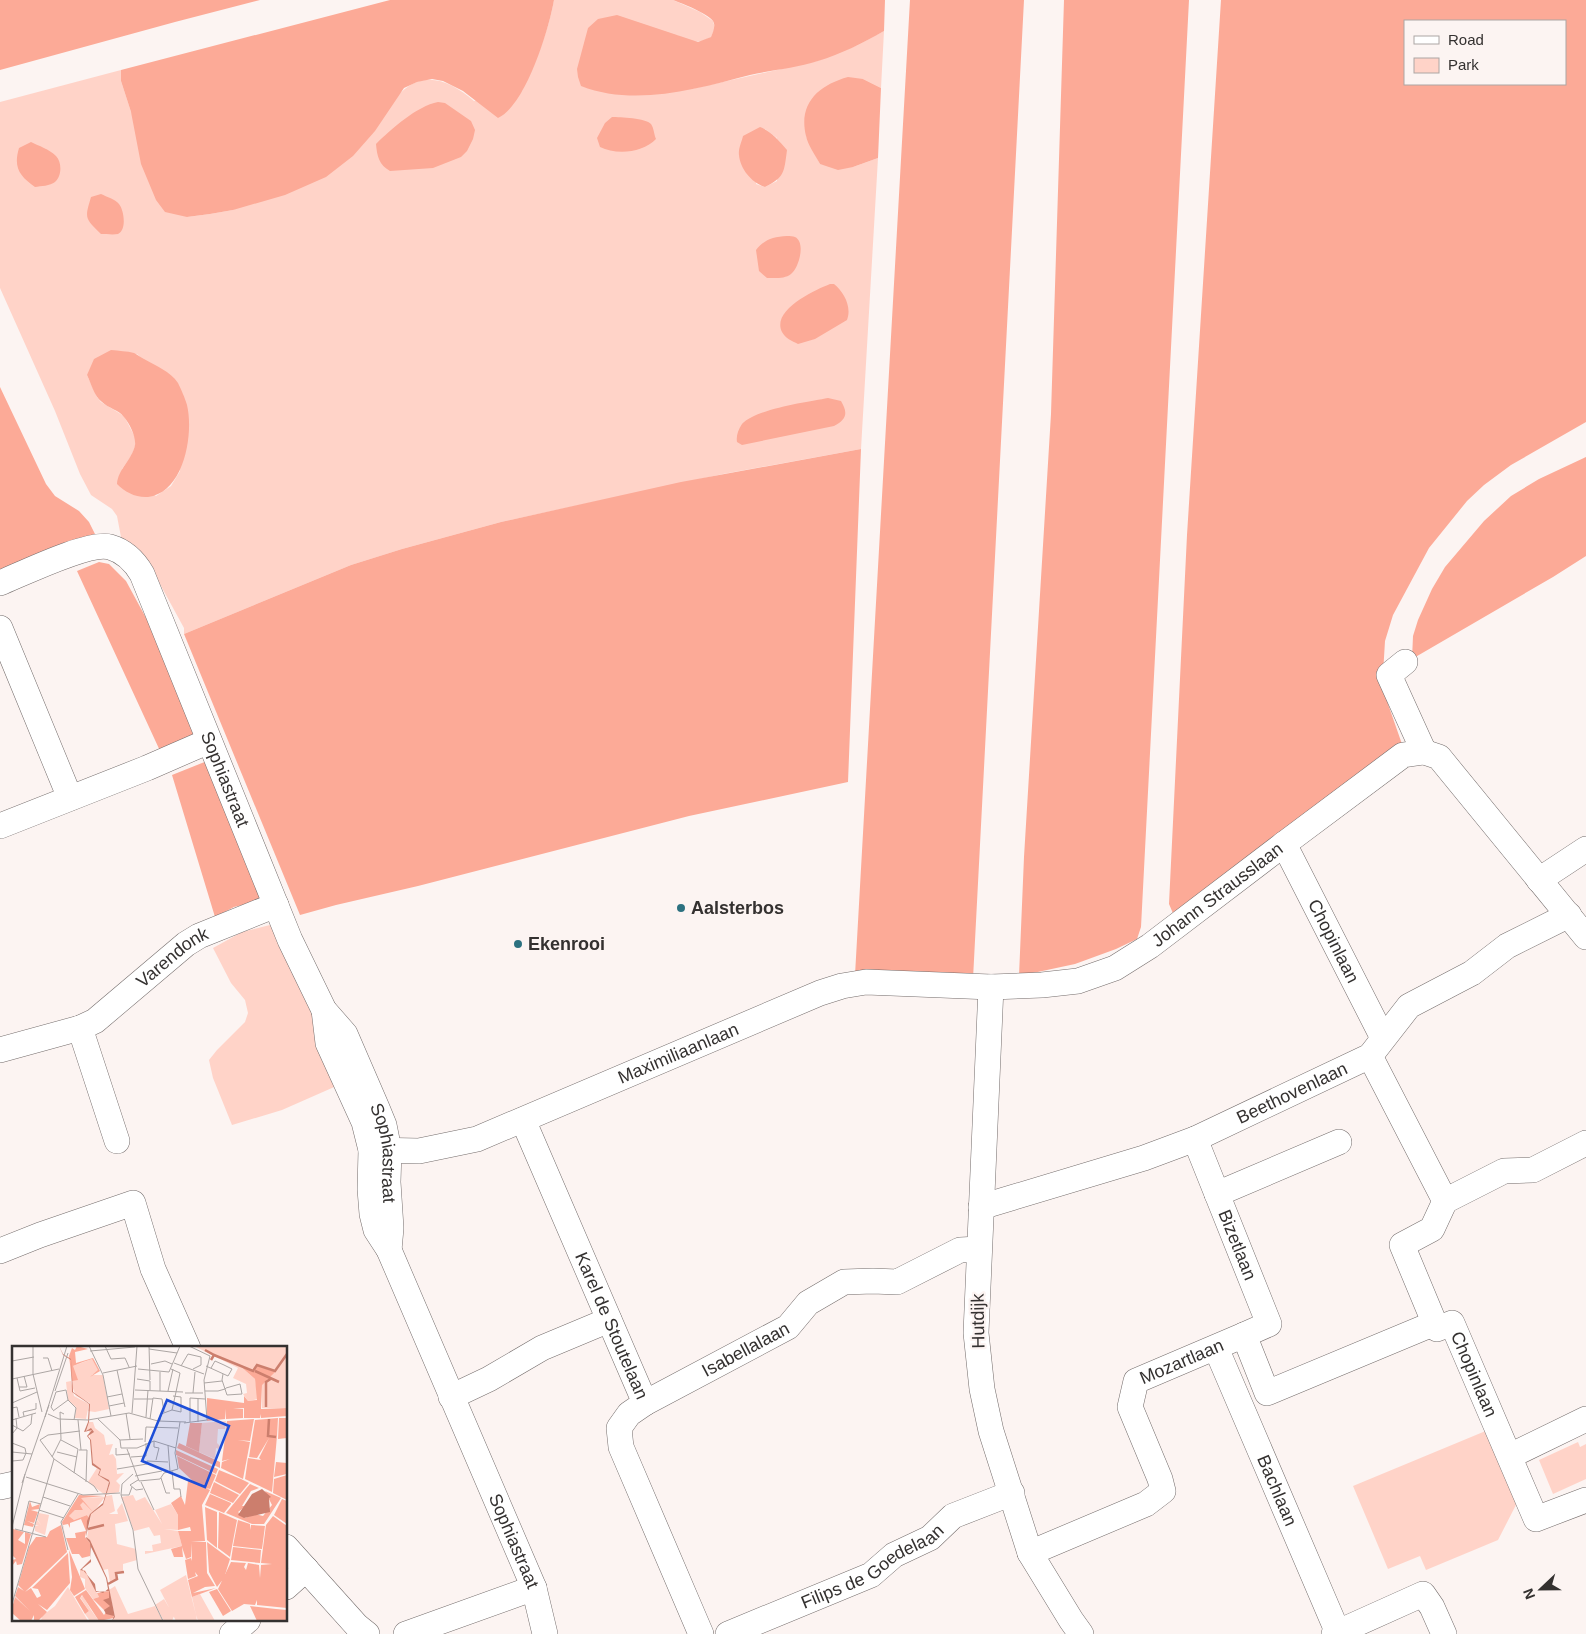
<svg xmlns="http://www.w3.org/2000/svg" width="1586" height="1634" viewBox="0 0 1586 1634" font-family="Arial,sans-serif">
<rect width="100%" height="100%" fill="#fcf4f2"/>
<path fill="#ffd3c8" fill-rule="evenodd" d="M 554,0 L 673,0 L 700,12 L 713,21 L 715,28 L 711,37 C 697,45 690,42 677,35 L 691,89 L 817,61 L 858,45 L 884,31 L 881,88 L 863,79 L 806,136 L 820,164 L 853,167 L 878,158 L 861,449 L 723,474 L 501,522 L 402,549 L 351,565 L 184,634 L 184,628 L 149,564 L 121,537 L 117,516 L 112,509 L 91,495 L 80,474 L 55,411 L 0,288 L 0,102 L 121,70 L 121,81 L 131,112 L 187,217 L 210,214 L 233,210 L 396,98 C 420,68 449,79 474,101 L 522,91 C 536,62 548,32 554,0 ZM 765,129 L 777,138 L 777,181 L 765,187 L 756,184 ZM 137,354 L 141,358 L 180,471 L 171,486 L 156,496 L 122,469 L 132,455 L 135,446 L 135,437 L 124,416 L 101,402 L 97,397 L 87,375 Z
M 274,924 L 341,1084 L 282,1110 L 232,1125 L 213,1078 L 209,1060 L 217,1050 L 245,1022 L 248,1013 L 245,1000 L 231,983 L 213,948 L 242,932 Z
M 1488,1430 L 1518,1501 L 1498,1540 L 1426,1570 L 1420,1556 L 1388,1569 L 1353,1486 Z
M 1578,1442 L 1580,1447 L 1586,1444 L 1586,1479 L 1553,1494 L 1539,1460 Z"/>
<path fill="#fcaa97" fill-rule="evenodd" d="M 0,0 L 260,0 L 175,22 L 0,70 Z
M 390,0 L 554,0 C 549,29 526,105 498,118 L 463,91 L 443,81 L 432,79 L 417,82 L 404,88 L 375,131 L 353,156 L 326,177 L 285,195 L 233,210 L 210,214 L 187,217 L 165,212 L 156,200 L 141,164 L 131,112 L 121,81 L 121,70 Z
M 673,0 L 885,0 L 884,31 C 863,43 841,54 818,61 C 796,68 772,70 750,75 C 696,89 635,107 581,86 L 578,77 L 577,69 L 588,28 L 598,19 L 617,15 L 698,42 L 711,37 C 713,32 716,26 713,21 C 707,13 683,4 673,0 Z
M 910,0 L 1024,0 L 973,979 L 855,975 Z
M 1064,0 L 1189,0 L 1141,927 L 1137,939 L 1116,949 L 1075,964 L 1019,976 L 1024,857 L 1051,414 Z
M 1221,0 L 1586,0 L 1586,422 L 1511,465 L 1484,485 L 1467,501 L 1429,548 L 1393,615 L 1385,641 L 1383,674 L 1388,704 L 1403,747 L 1175,918 L 1169,904 L 1187,535 ZM 1405,21 L 1565,21 L 1565,84 L 1405,84 Z
M 848,77 L 863,79 L 881,88 L 878,158 L 853,167 L 838,170 L 820,164 C 815,155 808,145 806,136 C 798,103 819,85 848,77 Z
M 438,102 L 445,103 L 471,121 L 475,130 L 473,139 L 467,151 L 461,157 L 433,168 L 390,171 C 379,165 377,156 376,144 C 391,129 417,106 438,102 Z
M 612,117 C 620,117 646,118 651,124 C 654,128 654,135 656,139 C 643,153 616,155 600,147 L 597,138 L 605,123 Z
M 760,127 C 771,131 779,141 787,150 C 784,172 785,177 765,187 C 752,183 740,169 739,155 C 738,149 742,141 743,136 Z
M 31,142 C 39,146 49,149 56,156 C 62,162 62,176 55,182 C 50,186 41,186 35,187 C 20,176 13,168 19,148 Z
M 101,194 C 107,197 115,199 119,204 C 124,210 127,230 118,234 C 113,235 106,234 101,234 C 84,218 85,218 91,197 Z
M 787,236 C 790,236 793,236 795,237 C 806,242 799,268 791,274 C 785,279 775,278 767,278 L 759,271 L 756,250 C 765,239 773,237 787,236 Z
M 830,284 L 834,284 C 844,292 852,307 847,320 L 815,339 L 798,344 C 792,341 785,338 782,332 C 771,310 815,290 830,284 Z
M 111,350 C 119,351 127,351 134,353 C 138,355 140,357 144,359 C 156,366 170,371 178,383 C 181,389 185,398 187,405 C 194,434 184,493 148,497 C 136,498 125,492 117,484 C 118,469 132,460 135,445 C 136,437 130,424 124,417 C 119,410 108,408 102,402 C 94,396 91,383 87,375 L 94,359 Z
M 0,387 L 46,484 L 55,496 L 79,511 L 89,522 L 95,534 L 66,543 L 0,570 Z
M 828,398 L 841,401 C 848,413 847,419 834,426 L 742,445 L 737,442 C 736,436 738,430 742,424 C 756,409 807,402 828,398 Z
M 861,449 L 848,782 L 689,816 L 418,886 L 336,905 L 300,915 L 184,634 L 351,565 L 402,549 L 501,522 L 681,482 Z
M 1586,457 L 1586,556 L 1553,577 L 1412,659 L 1413,636 L 1418,620 L 1432,589 L 1445,567 L 1484,521 L 1511,496 L 1539,479 Z
M 99,562 L 109,564 L 126,581 L 158,640 L 198,738 L 161,753 L 77,571 Z
M 207,761 L 264,900 L 234,907 L 215,917 L 172,775 Z"/>
<g fill="none" stroke-linecap="round" stroke-linejoin="round">
<defs>
<g id="minor">
<path id="s1" d="M 0,583 C 22,574 89,541 110,547 C 124,551 135,562 142,574 L 290,940 L 324,1010 L 345,1034 L 377,1108 L 384,1125 L 389,1150 L 388,1182 L 391,1228 L 389,1250"/>
<path d="M 0,628 L 70,798"/>
<path d="M 1405,662 L 1389,675 L 1424,752"/>
<path d="M 0,826 L 147,768 L 209,741"/>
<path id="s2" d="M 1284,844 L 1383,1038"/>
<path d="M 1539,880 L 1586,849"/>
<path d="M 991,987 L 976,1333 L 982,1389 L 991,1431 L 1030,1553 L 1071,1620 L 1081,1634"/>
<path id="s3" d="M 324,1010 L 328,1043 L 364,1122 L 371,1150 L 370,1189 L 372,1214 L 376,1230 L 389,1250 L 534,1588 L 545,1634"/>
<path d="M 80,1028 L 117,1141"/>
<path id="s4" d="M 0,1050 L 80,1028 L 95,1021 L 186,944 L 199,936 L 276,905"/>
<path id="s5" d="M 1370,1056 L 1445,1201 L 1432,1229 L 1402,1245 L 1437,1329 L 1452,1323 L 1536,1519 L 1586,1500"/>
<path id="s6" d="M 523,1120 L 645,1403 L 629,1414 L 619,1428 L 621,1447 L 701,1634"/>
<path id="s7" d="M 1195,1139 L 1269,1324 L 1244,1335"/>
<path id="s8" d="M 371,1150 L 419,1151 L 477,1139 L 820,993 L 842,986 L 866,982 L 991,987 L 1042,985 L 1078,981 L 1115,968 L 1150,946 L 1284,844 L 1403,755 L 1424,752 L 1439,757 L 1586,937"/>
<path d="M 1217,1194 L 1339,1142"/>
<path d="M 1445,1201 L 1504,1171 L 1533,1170 L 1586,1143"/>
<path id="s9" d="M 981,1207 L 1144,1158 L 1195,1139 L 1370,1056 L 1409,1006 L 1472,973 L 1507,946 L 1569,915"/>
<path d="M 0,1251 L 40,1235 L 133,1203 L 153,1269 L 188,1348"/>
<path id="s10" d="M 1216,1348 L 1338,1633"/>
<path d="M 451,1397 L 489,1379 L 542,1348 L 609,1320"/>
<path id="s11" d="M 645,1403 L 788,1327 L 808,1303 L 844,1282 L 873,1281 L 897,1282 L 960,1250 L 979,1249"/>
<path d="M 1510,1456 L 1586,1419"/>
<path d="M 0,1487 L 14,1484"/>
<path d="M 286,1547 L 357,1626 L 367,1634"/>
<path id="s12" d="M 1030,1553 L 1146,1504 L 1163,1491 L 1160,1479 L 1130,1407 L 1136,1381 L 1244,1335 L 1267,1393 L 1435,1323"/>
<path d="M 286,1587 L 306,1569"/>
<path d="M 232,1634 L 248,1620"/>
<path d="M 406,1634 L 534,1588"/>
<path id="s13" d="M 728,1634 L 871,1575 L 894,1555 L 930,1538 L 953,1516 L 1012,1493"/>
<path d="M 1334,1634 L 1423,1594 L 1432,1607 L 1444,1634"/>
</g>
</defs>
<use href="#minor" stroke="#746d6c" stroke-width="26"/>
<use href="#minor" stroke="#fff" stroke-width="25"/>
</g>
<g fill="#2c7180" stroke="#fcf4f2" stroke-width="2">
<circle cx="681" cy="908" r="5"/>
<circle cx="518" cy="944" r="5"/>
</g>
<g text-anchor="middle" stroke-width="4.5" stroke-linejoin="round" paint-order="stroke">
<g font-size="18" fill="#343130" stroke="#fcf4f2">
<text dy="6" stroke="none"><textPath href="#s1" startOffset="381">Sophiastraat</textPath></text>
<text dy="6" stroke="none"><textPath href="#s8" startOffset="905">Johann Strausslaan</textPath></text>
<text dy="6" stroke="none"><textPath href="#s2" startOffset="109">Chopinlaan</textPath></text>
<text dy="6" stroke="none"><textPath href="#s4" startOffset="200">Varendonk</textPath></text>
<text dy="6" stroke="none"><textPath href="#s8" startOffset="326">Maximiliaanlaan</textPath></text>
<text dy="6" stroke="none"><textPath href="#s9" startOffset="332">Beethovenlaan</textPath></text>
<text dy="6" stroke="none"><textPath href="#s1" startOffset="791">Sophiastraat</textPath></text>
<text dy="6" stroke="none"><textPath href="#s7" startOffset="114">Bizetlaan</textPath></text>
<text transform="translate(978 1321) rotate(-91)" y="6">Hutdijk</text>
<text dy="6" stroke="none"><textPath href="#s6" startOffset="224">Karel de Stoutelaan</textPath></text>
<text dy="6" stroke="none"><textPath href="#s11" startOffset="114">Isabellalaan</textPath></text>
<text dy="6" stroke="none"><textPath href="#s12" startOffset="314">Mozartlaan</textPath></text>
<text dy="6" stroke="none"><textPath href="#s5" startOffset="391">Chopinlaan</textPath></text>
<text dy="6" stroke="none"><textPath href="#s10" startOffset="155">Bachlaan</textPath></text>
<text dy="6" stroke="none"><textPath href="#s3" startOffset="570">Sophiastraat</textPath></text>
<text dy="6" stroke="none"><textPath href="#s13" startOffset="160">Filips de Goedelaan</textPath></text>
</g>
<g font-size="18" font-weight="bold" fill="#343130" stroke="#fcf4f2" text-anchor="start">
<text x="691" y="914">Aalsterbos</text>
<text x="528" y="950">Ekenrooi</text>
</g>
</g>
<g transform="translate(12 1346)">
<rect width="275" height="275" fill="#fcf4f2"/>
<path d="M 182,0 L 275,0 L 275,62 L 250,62 L 250,39 L 244,25 L 227,19 L 243,33 L 246,53 L 236,55 L 231,48 L 235,47 L 234,38 L 221,32 L 226,22 ZM 80,13 L 87,25 L 80,29 L 91,29 L 97,63 L 83,66 L 76,65 L 78,57 L 64,50 L 60,40 L 61,20 ZM 59,35 L 62,50 L 77,58 L 74,73 L 63,72 L 64,61 L 56,54 L 54,36 ZM 214,75 L 213,83 L 206,83 L 205,97 L 210,102 L 205,107 L 207,103 L 204,102 L 203,113 L 187,106 L 190,77 ZM 77,76 L 81,76 L 83,82 L 92,89 L 94,99 L 101,98 L 97,109 L 101,108 L 104,113 L 105,128 L 112,127 L 104,135 L 108,139 L 107,146 L 94,149 L 98,136 L 87,129 L 88,123 L 81,117 L 77,83 L 74,86 ZM 85,122 L 88,124 L 86,129 L 97,136 L 93,149 L 76,136 ZM 100,149 L 103,165 L 97,168 L 106,168 L 105,164 L 110,157 L 116,175 L 103,178 L 105,198 L 124,203 L 125,214 L 111,218 L 111,225 L 103,226 L 105,233 L 98,237 L 96,223 L 91,224 L 75,192 L 79,168 L 90,160 L 94,150 ZM 121,149 L 124,155 L 133,151 L 150,178 L 143,164 L 159,158 L 166,169 L 166,184 L 152,183 L 166,185 L 170,200 L 133,208 L 133,205 L 141,205 L 140,199 L 149,197 L 148,189 L 142,190 L 137,181 L 122,185 L 109,151 ZM 93,151 L 77,172 L 75,169 L 62,174 L 57,170 L 63,164 L 71,164 L 67,159 L 69,152 ZM 27,167 L 37,169 L 33,189 L 23,185 L 23,180 L 27,180 L 23,179 L 25,174 L 29,179 L 25,173 ZM 73,224 L 87,251 L 81,253 L 73,242 L 73,233 L 68,231 L 68,224 ZM 174,229 L 184,269 L 180,251 L 188,248 L 203,275 L 186,275 L 184,269 L 185,275 L 164,275 L 148,244 ZM 103,240 L 116,268 L 143,260 L 151,275 L 100,275 L 103,271 L 97,244 ZM 56,241 L 76,275 L 29,275 L 30,270 L 43,260 ZM 71,250 L 79,264 L 87,275 L 78,275 L 73,268 L 77,265 L 68,251 ZM 152,253 L 162,270 L 160,275 L 152,275 L 143,259 Z" fill="#ffd3c8"/>
<path d="M 65,0 L 76,3 L 63,6 L 64,17 L 81,12 L 88,25 L 78,31 L 86,24 L 80,13 L 71,16 L 61,20 L 66,34 L 60,35 L 57,10 L 60,2 L 63,4 ZM 227,19 L 242,25 L 246,20 L 263,26 L 250,39 L 249,63 L 275,62 L 275,70 L 249,72 L 249,68 L 248,72 L 232,72 L 232,62 L 221,63 L 231,63 L 231,72 L 214,73 L 214,63 L 213,73 L 195,75 L 195,52 L 232,57 L 232,50 L 236,55 L 245,54 L 243,33 ZM 266,72 L 265,90 L 260,146 L 233,133 L 236,112 L 249,114 L 247,112 L 257,92 L 245,112 L 237,111 L 243,74 ZM 267,72 L 275,72 L 275,92 L 266,93 ZM 242,73 L 238,95 L 226,94 L 238,96 L 231,133 L 209,122 L 210,116 L 218,113 L 210,115 L 215,75 ZM 178,77 L 190,77 L 187,106 L 174,100 ZM 167,97 L 208,116 L 208,122 L 165,102 ZM 164,104 L 206,123 L 204,128 L 164,109 ZM 165,110 L 204,129 L 198,143 L 194,142 L 198,144 L 190,159 L 193,195 L 179,196 L 194,196 L 195,227 L 203,240 L 193,241 L 181,247 L 204,242 L 180,251 L 176,234 L 186,230 L 183,226 L 184,230 L 176,233 L 173,214 L 179,212 L 180,215 L 179,197 L 179,211 L 174,213 L 170,201 L 171,211 L 162,211 L 159,203 L 170,200 L 166,185 L 179,185 L 178,181 L 166,184 L 166,169 L 159,157 L 169,150 L 173,159 L 176,135 L 183,137 L 167,122 ZM 264,116 L 275,117 L 275,128 L 262,131 ZM 207,124 L 229,133 L 237,137 L 228,148 L 203,135 ZM 275,129 L 275,154 L 261,147 L 262,133 ZM 202,136 L 227,149 L 221,157 L 198,147 ZM 238,138 L 247,142 L 239,145 L 230,160 L 234,160 L 226,166 L 233,172 L 243,168 L 251,170 L 260,159 L 253,145 L 269,152 L 252,178 L 240,178 L 214,167 ZM 198,148 L 219,157 L 219,158 L 212,167 L 193,159 ZM 67,149 L 93,150 L 69,152 L 81,166 L 71,156 L 68,159 L 71,164 L 63,164 L 57,170 L 62,174 L 75,169 L 77,172 L 73,191 L 78,197 L 78,210 L 70,212 L 67,208 L 60,208 L 54,192 L 64,192 L 63,187 L 74,185 L 69,173 L 58,177 L 58,182 L 56,178 L 51,179 L 53,190 L 50,176 ZM 270,153 L 275,155 L 275,178 L 262,169 ZM 18,155 L 20,161 L 28,158 L 27,163 L 19,164 L 26,166 L 22,177 L 15,175 L 22,178 L 21,181 L 12,179 ZM 193,161 L 205,166 L 205,202 L 195,194 ZM 207,166 L 225,174 L 218,211 L 206,202 ZM 261,170 L 275,180 L 275,208 L 269,208 L 275,208 L 275,262 L 245,259 L 245,254 L 243,259 L 232,258 L 220,265 L 206,243 L 219,216 L 234,217 L 232,221 L 234,224 L 236,217 L 247,219 L 248,232 L 249,219 L 260,218 L 249,217 L 254,179 ZM 226,174 L 238,178 L 238,184 L 239,179 L 253,180 L 250,203 L 221,200 ZM 49,179 L 55,206 L 13,246 L 19,242 L 25,252 L 29,250 L 26,243 L 20,242 L 56,207 L 58,237 L 35,264 L 26,258 L 35,266 L 26,275 L 22,275 L 22,269 L 19,275 L 9,275 L 0,267 L 0,262 L 3,251 L 18,265 L 3,250 L 6,241 L 12,245 L 6,239 L 17,201 L 24,191 L 35,191 L 38,185 ZM 1,183 L 12,186 L 6,194 L 13,198 L 13,186 L 19,188 L 10,218 L 5,219 L 4,215 L 0,220 L 0,214 L 4,213 L 0,209 ZM 195,196 L 218,213 L 212,232 L 205,241 L 197,226 ZM 221,201 L 249,204 L 248,217 L 219,214 ZM 57,204 L 73,243 L 62,250 L 58,244 L 60,231 ZM 205,243 L 219,265 L 211,270 L 197,246 ZM 74,244 L 92,269 L 94,266 L 81,253 L 87,251 L 85,247 L 97,245 L 102,272 L 87,275 L 70,249 L 68,252 L 77,265 L 73,268 L 63,251 ZM 238,260 L 264,263 L 263,268 L 264,263 L 275,264 L 275,275 L 245,275 Z" fill="#fcaa97"/>
<path d="M 47,0 L 51,8 L 59,13 L 61,46 L 78,58 L 77,76 L 74,85 L 79,82 L 82,86 L 76,90 L 79,94 L 81,117 L 89,123 L 87,129 L 97,134 L 98,137 L 91,159 L 79,168 L 74,191 L 78,194 L 95,232 L 103,271 L 100,275 L 102,270 L 94,268 L 92,264 L 98,260 L 91,254 L 97,252 L 97,245 L 84,246 L 73,225 L 68,224 L 79,213 L 78,197 L 74,192 L 75,175 L 78,168 L 91,157 L 97,136 L 86,129 L 88,124 L 80,119 L 78,94 L 75,90 L 80,84 L 72,86 L 76,76 L 77,58 L 60,46 L 59,14 L 51,9 ZM 79,201 L 94,232 L 96,243 L 91,247 L 84,245 L 83,238 L 70,223 L 79,216 ZM 250,143 L 259,151 L 257,152 L 258,166 L 232,172 L 226,169 L 240,148 Z" fill="#cc7e6d" fill-rule="evenodd"/>
<path fill="none" stroke="#cc7e6d" stroke-width="2.5" d="M 193,4 L 202,9 L 199,14M 202,9 L 241,25 L 245,19 L 263,25 L 275,8M 243,25 L 267,36M 254,61 L 254,36 L 260,32M 257,73 L 256,90 L 264,91M 76,183 L 92,179M 96,238 L 105,233 L 104,227 L 112,226"/>
<path fill="none" stroke="#aca6a4" stroke-width="1" d="M 21,0 L 21,28 L 30,66M 77,0 L 91,29 L 99,70M 93,0 L 99,13 L 113,12 L 117,21M 137,0 L 138,34M 137,3 L 165,7M 78,5 L 123,1M 31,12 L 36,12 L 40,25M 0,15 L 22,11M 162,17 L 192,28M 139,18 L 153,15 L 160,18M 169,20 L 176,8 L 189,11 L 189,19 L 181,23M 194,20 L 216,30M 199,22 L 203,15 L 212,19 L 220,23 L 216,30M 126,23 L 157,26 L 168,0M 105,24 L 113,61M 148,26 L 148,45M 91,27 L 125,20M 5,32 L 8,45 L 23,42M 0,33 L 47,23M 125,33 L 138,35 L 138,44M 192,37 L 210,35M 7,41 L 15,41 L 12,30M 123,44 L 171,46M 43,45 L 56,7M 156,45 L 161,23M 193,45 L 206,45 L 213,43 L 214,42 L 228,38 L 230,48 L 215,49 L 210,34 L 211,28M 44,46 L 54,44 L 56,54 L 64,62 L 62,74M 173,47 L 191,47M 181,47 L 183,26M 95,51 L 110,48M 122,53 L 141,53M 186,53 L 186,76M 0,57 L 25,46M 97,60 L 112,57M 0,62 L 5,61 L 7,71M 41,64 L 39,61 L 44,46M 160,64 L 169,66 L 169,51 L 161,50M 41,65 L 56,54M 114,67 L 118,93M 120,67 L 125,0M 36,68 L 47,73 L 76,74 L 117,67 L 146,75 L 174,76M 12,70 L 11,66 L 24,63 L 24,57M 33,71 L 55,0M 134,71 L 136,44M 86,73 L 108,94M 138,73 L 141,52 L 150,53 L 152,66M 0,74 L 24,67M 66,74 L 69,104M 148,75 L 149,68 L 160,64 L 164,46 L 168,27 L 159,23M 178,76 L 178,52 L 193,53M 172,77 L 195,74 L 192,34 L 198,10 L 177,0M 0,79 L 11,85 L 19,78 L 20,68M 68,85 L 36,89 L 28,94 L 42,113 L 82,140 L 86,146M 0,88 L 5,82 L 4,72M 49,94 L 66,103 L 62,127M 108,94 L 109,102 L 125,102 L 142,95 L 164,102M 108,94 L 131,93M 142,95 L 142,101 L 147,102 L 144,114M 133,96 L 134,81 L 166,82M 0,97 L 13,102 L 14,107M 156,99 L 158,126M 104,102 L 104,109 L 118,108M 115,103 L 127,135 L 148,133 L 152,127 L 166,123 L 163,107 L 168,76M 67,104 L 75,104 L 74,136M 0,106 L 20,108M 45,106 L 65,111M 40,111 L 49,93 L 48,66 L 52,68M 119,111 L 134,110 L 134,97M 0,115 L 11,114 L 14,107M 105,123 L 135,118 L 135,115 L 156,116M 160,125 L 162,143 L 168,143 L 169,151M 121,128 L 110,138 L 109,149 L 121,184 L 126,223 L 151,275M 123,130 L 150,125M 14,131 L 71,149 L 108,147M 149,132 L 154,147 L 158,147M 126,134 L 118,139 L 124,144 L 131,143M 129,136 L 142,164M 10,137 L 37,59M 109,149 L 117,149 L 120,141M 31,151 L 58,160M 27,164 L 52,172M 0,181 L 13,128M 3,183 L 34,191M 10,185 L 17,155 L 29,158M 56,204 L 49,176 L 66,148M 0,258 L 42,113"/>
<path fill="#1d4ed8" fill-opacity="0.15" stroke="#1d4ed8" stroke-width="2.5" d="M 155,54 L 217,80 L 193,141 L 130,115 Z"/>
<rect width="275" height="275" fill="none" stroke="#343130" stroke-width="2.5"/>
</g>
<rect x="1404" y="20" width="162" height="65" fill="#fcf4f2" stroke="#aca6a4"/>
<rect x="1414" y="36" width="25" height="8" fill="#ffffff" stroke="#aca6a4"/>
<text x="1448" y="45" font-size="15" fill="#343130">Road</text>
<rect x="1414" y="58" width="25" height="15" fill="#ffd3c8" stroke="#aca6a4"/>
<text x="1448" y="70" font-size="15" fill="#343130">Park</text>
<g transform="translate(1541 1589) rotate(248)" stroke="#fcf4f2" stroke-width="4" paint-order="stroke">
<path d="M0-4L9 19L0 12L-9 19Z" fill="#343130"/>
<text y="-8" font-size="14" font-weight="bold" text-anchor="middle" fill="#343130">N</text>
</g>
</svg>
